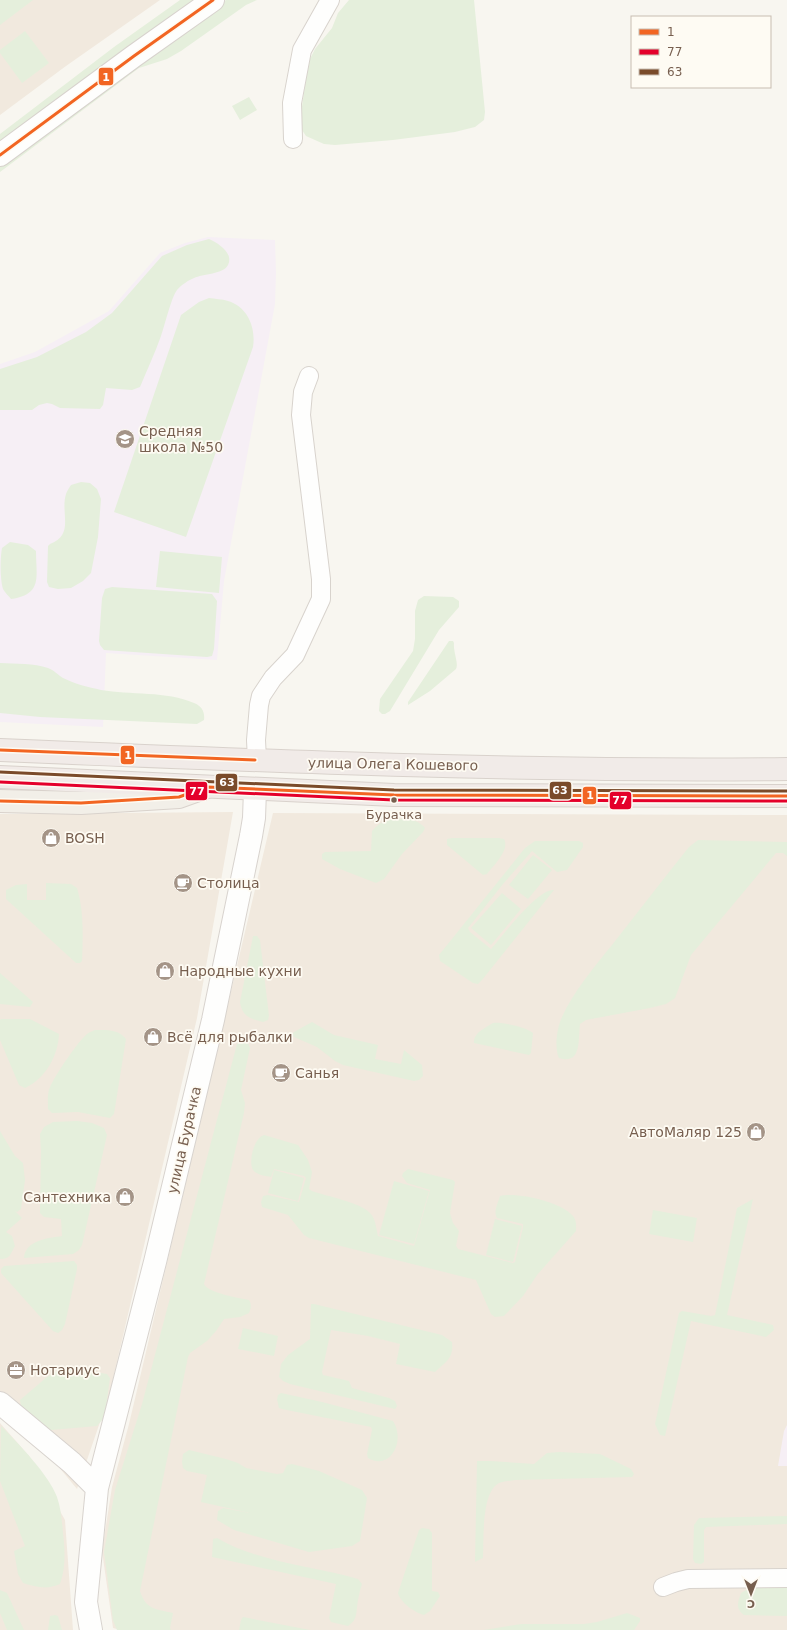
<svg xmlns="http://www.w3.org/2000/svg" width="787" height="1630" viewBox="0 0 787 1630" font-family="'DejaVu Sans',sans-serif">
<rect width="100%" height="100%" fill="#f8f6f0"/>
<path fill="#f1e9de" d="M 18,0 L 160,0 L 66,66 L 0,115 L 0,13 Z
M 233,812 L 197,1018 L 109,1396 L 77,1489 L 0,1396 L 0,814 Z
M 273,813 L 787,815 L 787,1630 L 121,1630 L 113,1628 L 102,1551 L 112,1487 L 129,1424 Z
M 0,1423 L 29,1456 L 65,1520 L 73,1630 L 0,1630 Z"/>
<path fill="#f6eff5" d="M 208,237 L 275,240 L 276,273 L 275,304 L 224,581 L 217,660 L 106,653 L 103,727 L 0,722 L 0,364 L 35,352 L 109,311 L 160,253 L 185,243 Z
M 787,1425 L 787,1466 L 778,1466 L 784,1431 Z"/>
<path fill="#e5efdc" d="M 0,0 L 33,0 L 0,25 Z
M 180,0 L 197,0 L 0,144 L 0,134 L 114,47 Z
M 226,0 L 257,0 L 246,5 L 181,51 L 167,59 L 139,68 L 0,172 L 0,162 L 138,61 Z
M 349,0 L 474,0 L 485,112 L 484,120 L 475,127 L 455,132 L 393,140 L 335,145 L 324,144 L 306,136 L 302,130 L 301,114 L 308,63 L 315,49 L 332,28 L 338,13 Z
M 25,31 L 49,63 L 22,83 L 0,53 L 0,50 Z
M 249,97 L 257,110 L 240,120 L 232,106 Z
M 209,239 C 218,243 234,253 228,265 C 224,274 202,274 194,278 C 189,280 181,285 177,290 C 171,298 165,325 161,336 C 155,353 147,370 140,387 L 132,390 L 106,388 L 103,405 L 100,409 L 60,408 L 52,404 L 47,403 L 39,405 L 32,410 L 0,410 L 0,369 L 37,357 L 86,332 L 112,313 L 162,256 L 187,245 Z
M 209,298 C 215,299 222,299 228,301 C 248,307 256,328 253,347 L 186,537 L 114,512 L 181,315 L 199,302 Z
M 81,482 L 90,483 L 97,489 L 101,499 L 98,537 L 91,573 L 83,581 L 71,588 L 58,589 L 49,587 L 47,582 L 48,546 L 50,544 C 75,534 60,513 66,494 C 67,491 69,488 71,485 Z
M 10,542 L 28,545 L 36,551 C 36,577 43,594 11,599 C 9,596 5,593 3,589 C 0,579 0,559 2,548 Z
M 160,551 L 222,557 L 219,593 L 156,587 Z
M 112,587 L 212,594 L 217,601 L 214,649 L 212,656 L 207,657 L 104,650 L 100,645 L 99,641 L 102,598 L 105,589 Z
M 424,596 L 453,597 L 459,601 L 459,607 L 439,630 L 390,711 L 385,714 L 382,714 L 379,711 L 380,699 L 413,651 L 415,639 L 415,611 L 418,600 Z
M 449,641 L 453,641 L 454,643 C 453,652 459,663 456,669 L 430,691 L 408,705 L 408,702 Z
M 0,663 C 16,664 34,663 48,668 C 54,670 58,675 63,678 C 75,684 88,687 101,690 C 130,695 167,691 194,703 C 202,706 205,712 204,720 L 197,724 L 40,717 L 0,713 Z
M 403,819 C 412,819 419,821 425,828 L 423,832 L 402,854 L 384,879 L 376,883 L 340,869 L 322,859 L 322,854 L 325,852 L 371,851 L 372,831 C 383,819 388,820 403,819 Z
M 452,838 L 499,838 L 504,839 C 510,850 494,865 487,874 L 483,875 L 447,845 L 447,839 Z
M 698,840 L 787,842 L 787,856 L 783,853 L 776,853 L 691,955 L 675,998 L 666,1004 L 650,1008 L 586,1020 L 580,1024 C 578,1040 582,1065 559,1058 C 554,1047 557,1028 562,1017 C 573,992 595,966 612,945 C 638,912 663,879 689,847 Z
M 535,841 L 579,841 L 583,843 L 583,847 L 567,870 L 557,872 L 532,851 L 503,884 L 468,928 L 470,932 L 491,949 C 502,937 538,888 554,890 L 482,980 L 478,984 L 473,983 L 440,961 L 439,955 L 525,848 Z
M 533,855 L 552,870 L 528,899 L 509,885 Z
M 46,883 L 71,884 L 77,888 C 84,911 83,937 82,961 L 80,963 L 76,963 L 6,899 L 6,890 L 16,885 L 27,884 L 27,900 L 46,900 Z
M 502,893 L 521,909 L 491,945 L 471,928 Z
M 253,936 L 257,936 L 260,940 L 269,1016 L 268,1020 L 263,1022 C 250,1019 242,1016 240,1002 Z
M 0,973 L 33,1002 L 30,1007 L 0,1004 Z
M 1,1019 L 30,1019 L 59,1034 C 58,1056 46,1078 25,1088 L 19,1085 L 0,1040 L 0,1020 Z
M 312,1022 L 334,1035 L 378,1045 L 375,1059 L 401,1064 L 404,1050 L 422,1065 L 423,1076 L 419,1080 L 414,1081 L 343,1065 L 335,1061 L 317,1047 L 294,1037 L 292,1034 L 294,1032 Z
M 493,1023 C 502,1022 527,1027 533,1033 L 531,1053 L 529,1055 L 474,1043 C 473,1033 485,1028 493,1023 Z
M 95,1030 C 108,1030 118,1029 126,1039 L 114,1114 L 110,1118 L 78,1112 L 52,1113 L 48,1109 C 48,1102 47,1094 50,1087 C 54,1077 78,1041 87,1034 C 89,1032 93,1031 95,1030 Z
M 243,1040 L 248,1043 L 250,1048 L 241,1090 L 245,1103 L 244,1113 L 204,1284 C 208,1293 239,1298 249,1300 C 252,1305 251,1308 249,1313 L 240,1317 L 224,1319 L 216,1331 L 207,1341 L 190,1353 L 188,1357 L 140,1591 C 146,1610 156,1609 173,1613 L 170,1628 L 171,1630 L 117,1630 L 113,1620 L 104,1552 L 115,1490 L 142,1404 L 237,1044 Z
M 77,1121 L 92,1123 L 104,1128 L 107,1135 L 82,1245 L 79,1250 L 73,1254 L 24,1258 C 25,1240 49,1238 62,1236 L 61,1219 L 44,1217 L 40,1213 L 41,1151 L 40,1134 L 44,1127 L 53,1122 Z
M 0,1131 L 15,1156 L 23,1163 L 25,1180 L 21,1209 L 17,1212 L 15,1211 L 22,1218 L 6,1232 L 12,1236 L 15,1246 C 10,1254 11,1259 0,1259 Z
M 264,1135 L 298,1145 L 308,1160 L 312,1172 L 309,1189 L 312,1191 C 326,1196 362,1203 370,1213 C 376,1219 376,1229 378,1236 L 414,1246 L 430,1190 L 407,1183 L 402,1176 L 403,1173 L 408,1169 L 453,1180 L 455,1182 L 450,1213 L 453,1223 L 459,1231 L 456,1246 L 458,1249 L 513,1263 L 515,1262 L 523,1227 L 523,1224 L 497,1218 C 493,1211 498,1203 500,1196 C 518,1192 561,1202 573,1216 C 577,1221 576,1226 576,1231 L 537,1275 L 523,1296 L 504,1316 L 495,1317 L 491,1314 L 476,1280 L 309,1238 L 304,1235 L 288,1215 L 262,1207 L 261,1202 L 263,1196 L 268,1195 L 299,1202 L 306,1178 L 304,1176 L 274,1169 L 271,1177 C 265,1176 257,1175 253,1170 C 248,1161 254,1138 264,1135 Z
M 274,1170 L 304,1178 L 298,1201 L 268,1193 Z
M 394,1181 L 429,1191 L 414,1244 L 379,1235 Z
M 753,1199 L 727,1315 L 773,1325 L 774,1330 L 766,1337 L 691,1321 L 665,1436 L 660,1435 L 655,1424 L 679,1313 L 682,1311 L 711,1316 L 715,1315 L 737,1208 Z
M 653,1210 L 697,1218 L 693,1242 L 649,1234 Z
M 495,1219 L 522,1226 L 513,1262 L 486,1255 Z
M 74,1261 L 77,1265 L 77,1269 L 65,1324 L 62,1330 L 58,1333 L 53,1331 L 1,1273 L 1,1269 L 4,1266 Z
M 311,1304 L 314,1304 L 442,1335 L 452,1342 C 454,1358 446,1362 435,1372 L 396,1364 L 400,1344 L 368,1336 L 331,1330 L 322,1372 L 323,1375 L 349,1381 L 352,1388 L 389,1398 L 395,1401 L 397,1406 L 395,1409 L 290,1384 L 283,1381 L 279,1377 L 281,1364 L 288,1355 L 310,1339 Z
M 243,1328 L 278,1336 L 274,1356 L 238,1349 Z
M 70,1368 L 107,1374 L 110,1378 L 105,1414 L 103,1419 L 97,1426 L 51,1430 L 38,1428 L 21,1406 L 20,1400 L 47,1377 L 57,1371 Z
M 281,1393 L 322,1402 L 393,1421 C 406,1441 390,1471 368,1458 L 367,1454 L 372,1430 L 371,1427 L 282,1409 L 279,1408 L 277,1399 L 278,1395 Z
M 1,1426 C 18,1443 49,1475 57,1497 C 61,1508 62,1522 63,1533 C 65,1551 66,1567 60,1584 C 47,1590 36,1587 23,1583 L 18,1574 L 14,1551 L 25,1546 L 0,1481 Z
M 189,1450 L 226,1459 L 238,1463 L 246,1468 L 277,1474 L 283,1473 L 287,1465 L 292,1464 L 319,1471 L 362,1490 L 367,1498 L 360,1541 L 352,1546 L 309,1552 L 234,1530 L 217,1520 L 218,1511 L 223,1508 L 250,1513 L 201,1502 L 207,1475 L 187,1471 L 183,1468 L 182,1462 L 183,1454 Z
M 559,1452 L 600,1454 L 631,1469 L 634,1474 L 632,1477 L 515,1480 C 510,1481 504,1481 499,1483 C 481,1492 484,1540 483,1558 L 475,1562 L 477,1461 L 490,1461 L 534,1464 L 547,1453 Z
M 787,1516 L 787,1524 L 706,1527 L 704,1530 L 704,1562 L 701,1564 L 695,1563 L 693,1559 L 694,1525 L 699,1518 Z
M 422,1528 L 429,1529 L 432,1533 L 432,1591 L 438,1592 L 440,1596 L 430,1611 L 424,1615 C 415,1613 400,1602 398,1593 L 419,1530 Z
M 217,1538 C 258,1562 312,1566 358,1579 L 362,1584 C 360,1590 359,1595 358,1600 C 356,1611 358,1620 348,1626 L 331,1622 L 329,1618 L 336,1584 L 212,1557 L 213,1539 Z
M 751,1587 L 787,1587 L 787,1616 L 744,1615 C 735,1608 738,1602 741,1593 Z
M 0,1590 L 7,1593 L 24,1630 L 7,1630 L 0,1613 Z
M 627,1613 L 640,1618 L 640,1621 L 634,1630 L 484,1630 L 521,1624 L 584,1624 L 597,1622 Z
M 55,1615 L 58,1616 L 62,1630 L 48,1630 L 50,1616 Z
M 243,1617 L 310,1630 L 239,1630 L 241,1620 Z"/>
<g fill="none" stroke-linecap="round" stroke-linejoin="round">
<defs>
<path id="street" d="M 293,139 L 292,103 L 302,50 L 330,0
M 257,760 L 256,740 L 259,705 L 261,696 L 273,678 L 295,655 L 321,599 L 321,579 L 301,415 L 303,392 L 309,376
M 663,1587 L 676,1582 L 688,1579 L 787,1578"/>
<path id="secondary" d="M 0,155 L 134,56 L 213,0
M 0,1403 L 72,1463 L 97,1488
M 91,1630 L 86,1602 L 97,1488 L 155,1262 L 213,1020 L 251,836 L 254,818 L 255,790"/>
<path id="primary" d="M 0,801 L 81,803 L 179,797 L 207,787"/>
<path id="highway" d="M 0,750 C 262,761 525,772 787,769
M 0,777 L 394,795 L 787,796"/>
</defs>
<use href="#street" stroke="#d8d3cd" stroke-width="20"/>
<use href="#secondary" stroke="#d8d3ce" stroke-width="24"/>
<use href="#primary" stroke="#d9d2cc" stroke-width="24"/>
<use href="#highway" stroke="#d9d2cc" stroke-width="24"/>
<use href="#street" stroke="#fefefd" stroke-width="18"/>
<use href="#secondary" stroke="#fefefd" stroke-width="22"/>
<use href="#primary" stroke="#f2efe8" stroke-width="22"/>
<use href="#highway" stroke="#f1ebe8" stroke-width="22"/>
<defs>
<path id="bus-1" d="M 0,155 L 134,56 L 213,0
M 0,750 L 255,760
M 0,801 L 81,803 L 179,797 L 207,787 L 394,795 L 787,796"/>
<path id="bus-2" d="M 0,782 L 394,800 L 787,801"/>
<path id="bus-3" d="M 0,772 L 394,790 L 787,791"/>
</defs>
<use href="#bus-1" stroke="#fefbf3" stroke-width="6"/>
<use href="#bus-2" stroke="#fefbf3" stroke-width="6"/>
<use href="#bus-3" stroke="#fefbf3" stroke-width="6"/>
<use href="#bus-1" stroke="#f26522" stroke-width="3"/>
<use href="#bus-2" stroke="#e4002b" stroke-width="3"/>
<use href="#bus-3" stroke="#7a4b2a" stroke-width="3"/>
</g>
<defs>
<symbol id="school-disc" viewBox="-11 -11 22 22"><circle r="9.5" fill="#a49487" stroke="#fefbf3"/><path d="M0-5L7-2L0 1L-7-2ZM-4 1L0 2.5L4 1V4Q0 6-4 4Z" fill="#fff"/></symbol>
<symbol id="shop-disc" viewBox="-11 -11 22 22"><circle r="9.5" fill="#a49487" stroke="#fefbf3"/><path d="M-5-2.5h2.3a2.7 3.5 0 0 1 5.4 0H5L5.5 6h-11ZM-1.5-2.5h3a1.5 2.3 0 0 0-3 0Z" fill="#fff"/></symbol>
<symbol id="cafe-disc" viewBox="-11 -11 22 22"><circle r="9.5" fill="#a49487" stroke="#fefbf3"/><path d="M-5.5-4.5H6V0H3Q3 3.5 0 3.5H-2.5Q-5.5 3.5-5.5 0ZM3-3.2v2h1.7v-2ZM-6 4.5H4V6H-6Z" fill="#fff"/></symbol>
<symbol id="office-disc" viewBox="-11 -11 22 22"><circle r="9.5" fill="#a49487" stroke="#fefbf3"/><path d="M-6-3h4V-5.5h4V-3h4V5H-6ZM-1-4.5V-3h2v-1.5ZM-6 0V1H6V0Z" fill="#fff"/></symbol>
</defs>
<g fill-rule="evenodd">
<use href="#school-disc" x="114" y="428" width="22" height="22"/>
<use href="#shop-disc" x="40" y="827" width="22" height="22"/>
<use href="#cafe-disc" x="172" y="872" width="22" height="22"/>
<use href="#shop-disc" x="154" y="960" width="22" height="22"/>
<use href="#shop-disc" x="142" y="1026" width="22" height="22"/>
<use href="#cafe-disc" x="270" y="1062" width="22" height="22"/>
<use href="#shop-disc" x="745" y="1121" width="22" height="22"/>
<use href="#shop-disc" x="114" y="1186" width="22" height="22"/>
<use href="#office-disc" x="5" y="1359" width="22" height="22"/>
</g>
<circle fill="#775f4f" stroke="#fefbf3" stroke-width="1.5" cx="394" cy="800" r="3.5"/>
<g text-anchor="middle" stroke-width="3.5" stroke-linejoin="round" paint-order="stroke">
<g font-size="13" fill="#775f4f" stroke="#fefbf3">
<text x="394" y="819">Бурачка</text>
</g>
<g font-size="14" fill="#775f4f" stroke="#fefbf3" text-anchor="start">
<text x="139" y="436">Средняя<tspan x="139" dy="16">школа №50</tspan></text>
<text x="65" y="843">BOSH</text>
<text x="197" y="888">Столица</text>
<text x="179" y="976">Народные кухни</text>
<text x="167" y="1042">Всё для рыбалки</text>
<text x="295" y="1078">Санья</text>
<text x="742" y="1137" text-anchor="end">АвтоМаляр 125</text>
<text x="111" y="1202" text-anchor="end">Сантехника</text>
<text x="30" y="1375">Нотариус</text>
</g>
<g font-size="14" fill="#775f4f" stroke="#fefbf3">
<text transform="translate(393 764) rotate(1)" y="5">улица Олега Кошевого</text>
<text transform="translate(184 1140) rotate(-77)" y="5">улица Бурачка</text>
</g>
</g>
<g stroke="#fefbf3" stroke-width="1.5">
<rect x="98" y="67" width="16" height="19" rx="4" fill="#f26522"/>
<rect x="120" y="745" width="15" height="20" rx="4" fill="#f26522"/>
<rect x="215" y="773" width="23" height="19" rx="4" fill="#7a4b2a"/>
<rect x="549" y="781" width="23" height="19" rx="4" fill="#7a4b2a"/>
<rect x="185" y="781" width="23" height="20" rx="4" fill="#e4002b"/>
<rect x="582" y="786" width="15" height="19" rx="4" fill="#f26522"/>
<rect x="609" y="791" width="23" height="19" rx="4" fill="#e4002b"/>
</g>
<g font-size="11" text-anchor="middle" font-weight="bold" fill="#fff">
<text x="106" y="81">1</text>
<text x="128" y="759">1</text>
<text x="227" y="786">63</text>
<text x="560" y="794">63</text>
<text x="197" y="795">77</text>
<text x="590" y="799">1</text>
<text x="620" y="804">77</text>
</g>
<rect x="631" y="16" width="140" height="72" fill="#fefbf3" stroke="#c8bdb1"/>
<rect x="639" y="29" width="20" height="6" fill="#f26522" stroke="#c8bdb1"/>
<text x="667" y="36" font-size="12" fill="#775f4f">1</text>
<rect x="639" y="49" width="20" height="6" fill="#e4002b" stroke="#c8bdb1"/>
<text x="667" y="56" font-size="12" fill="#775f4f">77</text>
<rect x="639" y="69" width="20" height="6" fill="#7a4b2a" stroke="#c8bdb1"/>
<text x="667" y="76" font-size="12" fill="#775f4f">63</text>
<g transform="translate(751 1594) rotate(180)" stroke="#fefbf3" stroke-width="3" paint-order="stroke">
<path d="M0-3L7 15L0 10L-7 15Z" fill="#775f4f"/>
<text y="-6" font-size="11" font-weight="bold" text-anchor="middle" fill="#775f4f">С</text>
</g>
</svg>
